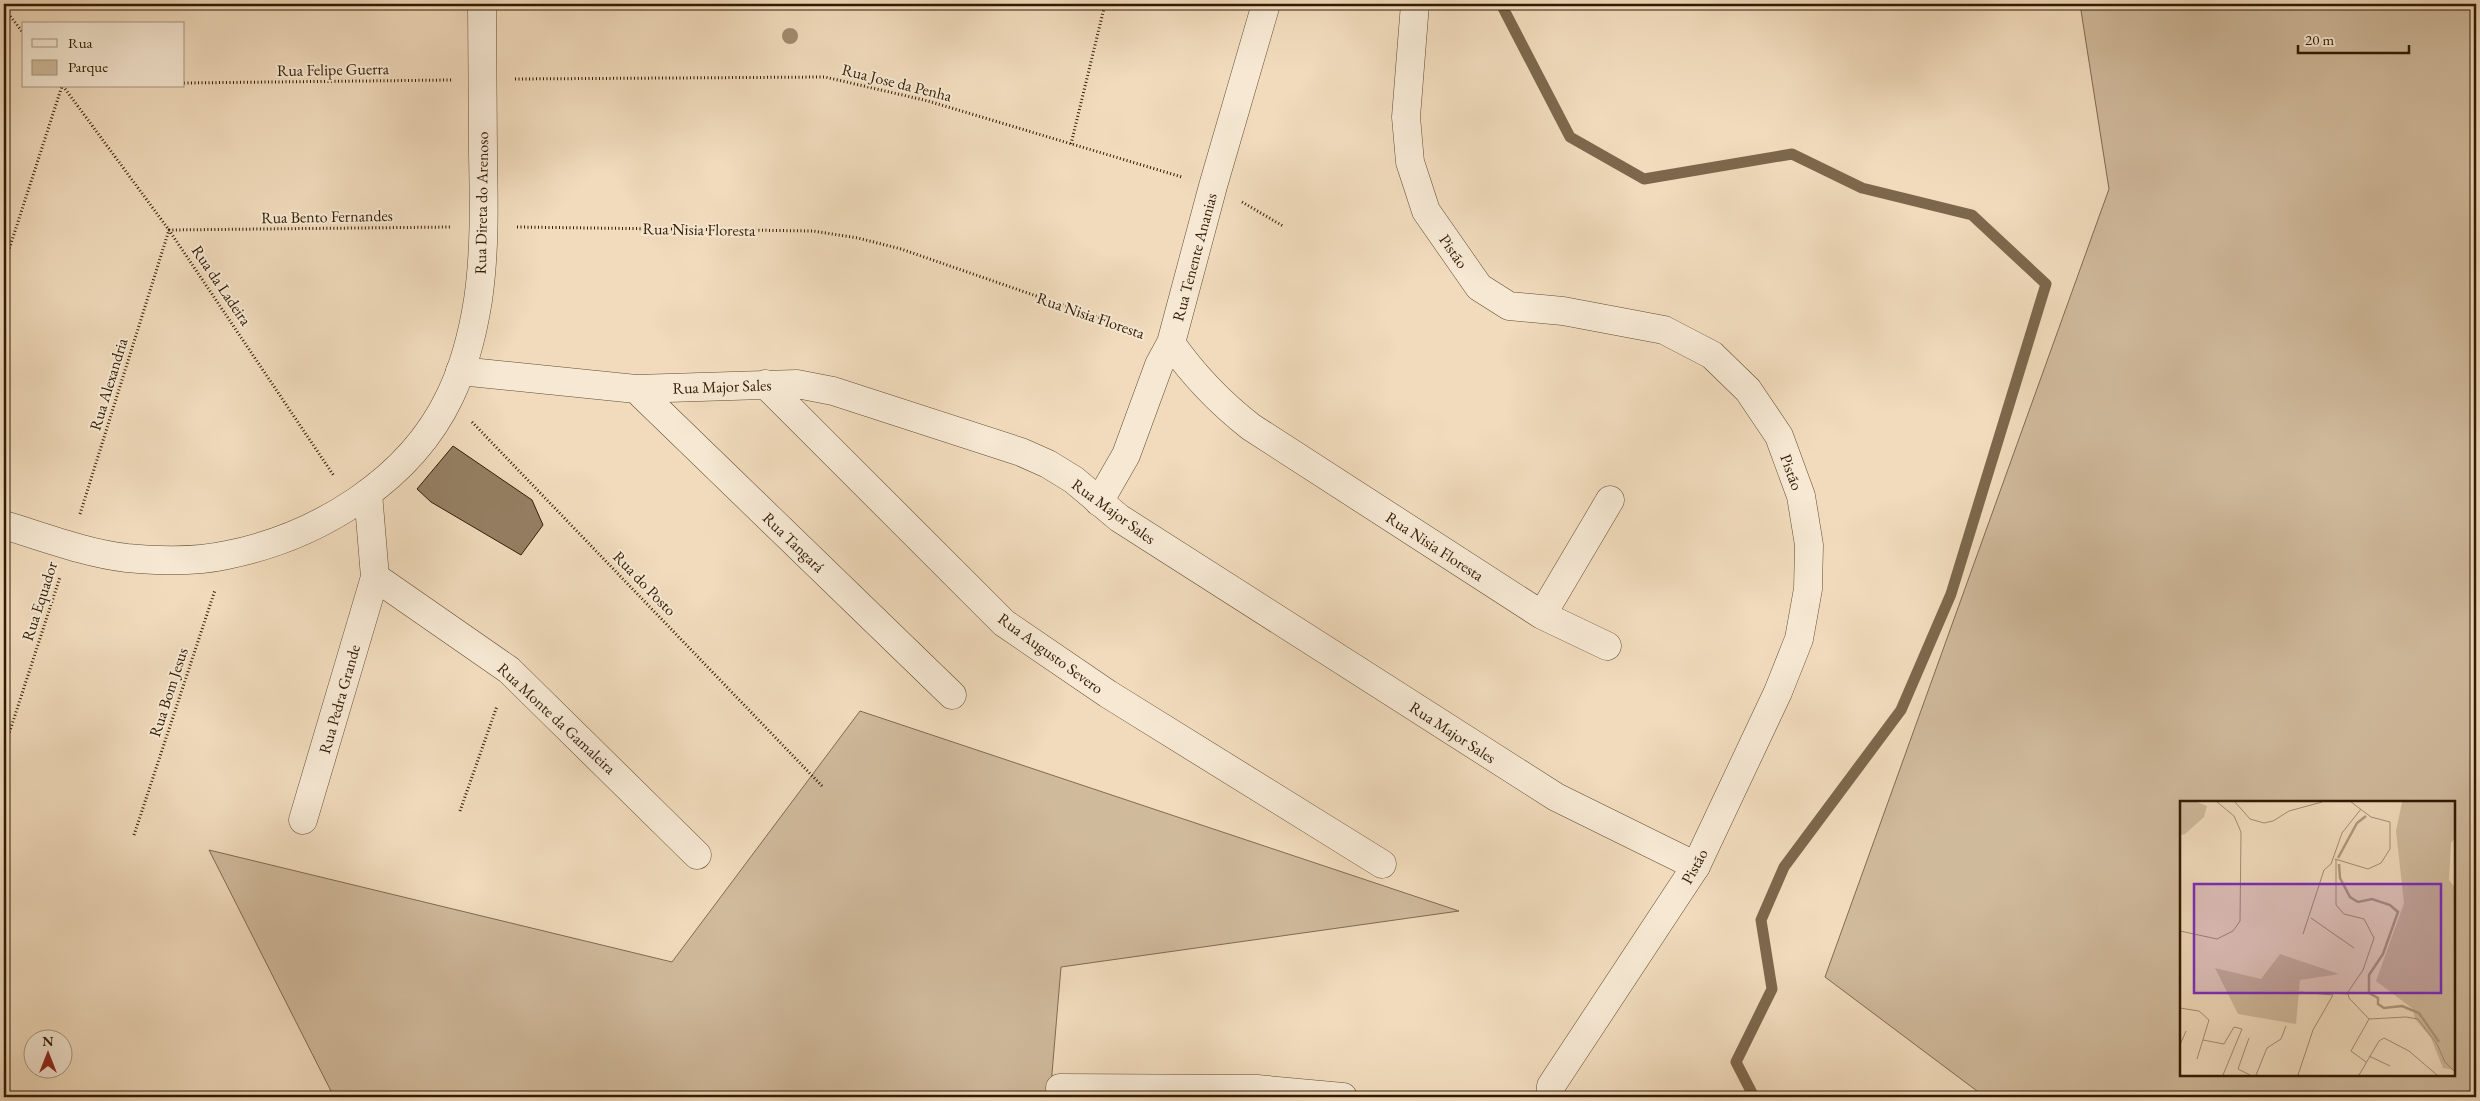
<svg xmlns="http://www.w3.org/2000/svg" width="2480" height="1101" viewBox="0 0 2480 1101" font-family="'EB Garamond',serif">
<rect width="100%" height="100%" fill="#f1dbbc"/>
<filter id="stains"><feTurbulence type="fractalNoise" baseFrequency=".004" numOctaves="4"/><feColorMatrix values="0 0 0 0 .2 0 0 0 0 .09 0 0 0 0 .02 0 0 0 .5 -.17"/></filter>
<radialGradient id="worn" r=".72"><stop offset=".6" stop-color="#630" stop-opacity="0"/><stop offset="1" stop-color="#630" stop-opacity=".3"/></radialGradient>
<path fill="#d0ba9c" stroke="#806a4f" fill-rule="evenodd" d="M 2080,4 L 2476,4 L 2476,1097 L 1985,1097 L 1825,977 L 2109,189 ZM 2181,802 L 2454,802 L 2454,1075 L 2181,1075 Z
M 860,711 L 1459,911 L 1061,967 L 1050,1097 L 334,1097 L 209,850 L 672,962 Z"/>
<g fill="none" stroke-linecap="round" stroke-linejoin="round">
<path stroke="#7d674c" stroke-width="11" d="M 1501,4 L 1570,137 L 1644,179 L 1792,154 L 1862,188 L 1972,215 L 2046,284 L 1951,594 L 1901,710 L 1784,867 L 1761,920 L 1772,989 L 1736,1062 L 1754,1097"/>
</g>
<path fill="#957f63" stroke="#311b02" d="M 453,446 L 532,500 L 543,525 L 521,555 L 431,502 L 417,489 Z"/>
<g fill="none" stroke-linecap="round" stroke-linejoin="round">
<defs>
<path id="pedestrian" d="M 460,371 L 636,389 L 797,384 L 833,391 L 1021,452 L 1048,464 L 1074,480 L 1119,518 L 1556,797 L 1696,866
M 765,384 L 1004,623 L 1108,694 L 1382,864
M 636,389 L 952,695
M 368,493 L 375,577 L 509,670 L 697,855
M 303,820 L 375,577"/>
<path id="minor" d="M 1415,4 L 1406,117 L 1410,162 L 1426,211 L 1479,287 L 1509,306 L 1563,311 L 1664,330 L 1712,355 L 1748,390 L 1779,436 L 1801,496 L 1809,545 L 1808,589 L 1799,639 L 1778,692 L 1696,866 L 1551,1086 L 1550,1097
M 1171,343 C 1194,376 1219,402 1251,427 L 1542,615 L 1607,646
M 1099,502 L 1126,455 L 1159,365 L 1171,343 L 1213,186 L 1266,4
M 4,525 C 44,537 85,553 127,558 C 159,561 196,562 227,555 C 317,537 410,481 450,396 C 464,367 473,332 478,300 C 485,252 484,203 483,154 C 483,104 482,54 482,4
M 1542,615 L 1610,500
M 1060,1088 L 1257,1089 L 1343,1097"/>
</defs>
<use href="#pedestrian" stroke="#614b30" stroke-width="29"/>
<use href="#minor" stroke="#614b30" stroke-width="29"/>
<path stroke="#311b02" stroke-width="3" stroke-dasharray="1 2.5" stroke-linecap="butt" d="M 4,8 L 24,34
M 515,79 L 825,77 L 928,101 L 1182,177
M 184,83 L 451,80
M 63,86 L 169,230 L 334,476
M 1071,144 L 1105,4
M 1242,202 L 1283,226
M 517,227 L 813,231 L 858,238 L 901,249 L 1140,332
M 4,265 L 62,86
M 472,422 L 822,786
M 80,514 L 169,230 L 451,227
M 4,749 L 60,577
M 460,811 L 497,706
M 134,835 L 215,590"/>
<use href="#pedestrian" stroke="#f6e8d3" stroke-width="28"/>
<use href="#minor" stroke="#f6e8d3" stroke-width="28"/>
</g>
<circle fill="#a28c6f" cx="790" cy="36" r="8"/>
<g text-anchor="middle" stroke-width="4" stroke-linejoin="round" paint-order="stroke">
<g font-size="16" fill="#311b02" stroke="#f6e8d3">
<text transform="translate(333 69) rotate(-1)" y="6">Rua Felipe Guerra</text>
<text transform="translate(897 82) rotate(14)" y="6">Rua Jose da Penha</text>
<text transform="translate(481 203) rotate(-89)" y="6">Rua Direta do Arenoso</text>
<text transform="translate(327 216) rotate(-1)" y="6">Rua Bento Fernandes</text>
<text transform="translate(699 229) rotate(1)" y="6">Rua Nisia Floresta</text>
<text transform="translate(1454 251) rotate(55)" y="6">Pistão</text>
<text transform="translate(1194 257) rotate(-75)" y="6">Rua Tenente Ananias</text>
<text transform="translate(222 285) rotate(56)" y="6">Rua da Ladeira</text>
<text transform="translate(1091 315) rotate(19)" y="6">Rua Nisia Floresta</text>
<text transform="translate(108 384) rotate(-73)" y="6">Rua Alexandria</text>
<text transform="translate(722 386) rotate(-2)" y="6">Rua Major Sales</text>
<text transform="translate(1792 472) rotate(70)" y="6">Pistão</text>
<text transform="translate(1114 511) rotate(36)" y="6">Rua Major Sales</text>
<text transform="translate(794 542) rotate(44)" y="6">Rua Tangará</text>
<text transform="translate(1435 546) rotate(33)" y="6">Rua Nisia Floresta</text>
<text transform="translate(645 583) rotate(46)" y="6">Rua do Posto</text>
<text transform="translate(39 601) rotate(-72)" y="6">Rua Equador</text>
<text transform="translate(1051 653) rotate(36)" y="6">Rua Augusto Severo</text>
<text transform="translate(168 692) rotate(-72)" y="6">Rua Bom Jesus</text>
<text transform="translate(339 699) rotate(-74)" y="6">Rua Pedra Grande</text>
<text transform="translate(557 718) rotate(43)" y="6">Rua Monte da Gamaleira</text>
<text transform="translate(1453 732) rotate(33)" y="6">Rua Major Sales</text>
<text transform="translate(1694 866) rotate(-61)" y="6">Pistão</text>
</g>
</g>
<g transform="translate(2180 801)">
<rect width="275" height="275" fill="#f1dbbc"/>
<path d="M 0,1 L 17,1 L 27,5 L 24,16 L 5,33 L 0,34 ZM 222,1 L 275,1 L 275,37 L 271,42 L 269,79 L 275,87 L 275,269 L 263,267 L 251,237 L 235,218 L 233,208 L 196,180 L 224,102 L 216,30 ZM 100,153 L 159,173 L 120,179 L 116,223 L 58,213 L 35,167 L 81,178 Z" fill="#d0ba9c"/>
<path fill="none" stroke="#b09a7d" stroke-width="2.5" d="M 158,57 L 177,22 L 186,15M 159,63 L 160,77 L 170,96 L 178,101 L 192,98 L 210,104 L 218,111 L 203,153 L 189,174 L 189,192 L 198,197 L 198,203 L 204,207 L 222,205 L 239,212 L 259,241"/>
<path fill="none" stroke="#a48e72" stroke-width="1" d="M 55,1 L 70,18 L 84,22 L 93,20 L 109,10 L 142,1M 155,58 L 188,68 L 201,62 L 210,48 L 210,21 L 191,16 L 171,1M 156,58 L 156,104 L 164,113 L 184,118 L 194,137 L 183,169 L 168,191 L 169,197 L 189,218 L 226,216 L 238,218 L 257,243 L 265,261 L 275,271M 131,117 L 174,147M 0,130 L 37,138 L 53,130 L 60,120 L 61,31 L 54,15 L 37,1M 123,133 L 144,69 L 151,63 L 162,32 L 181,8M 153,192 L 168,193M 0,207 L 19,210 L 29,219 L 17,258M 69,237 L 58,268 L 70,274M 23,239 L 44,243 L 54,226 L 62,228 L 43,274M 0,244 L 6,230M 189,255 L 210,265M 186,261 L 171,250 L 189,218M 76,274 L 87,247 L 101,238 L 106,225M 118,274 L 133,229 L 153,194 L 120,191M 179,274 L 199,240 L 204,237 L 229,250 L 257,274"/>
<path fill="#7b2cbf" fill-opacity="0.15" stroke="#7b2cbf" stroke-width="2.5" d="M 14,83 L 261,83 L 261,192 L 14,192 Z"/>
<rect width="275" height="275" fill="none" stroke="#311b02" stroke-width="2.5"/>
</g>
<rect width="2480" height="1101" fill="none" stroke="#f1dbbc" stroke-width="20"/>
<rect x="5" y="5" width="2470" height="1091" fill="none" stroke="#311b02" stroke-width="2.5"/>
<rect x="10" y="10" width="2460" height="1081" fill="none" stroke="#311b02"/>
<rect x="22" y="22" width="162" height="65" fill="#f6e8d3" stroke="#a7967f"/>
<rect x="32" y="39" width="25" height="8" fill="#f6e8d3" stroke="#a7967f"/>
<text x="68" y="48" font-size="15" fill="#311b02">Rua</text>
<rect x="32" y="60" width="25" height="15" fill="#d0ba9c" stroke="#a7967f"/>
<text x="68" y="72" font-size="15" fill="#311b02">Parque</text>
<g transform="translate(48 1054)"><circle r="24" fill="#f6e8d3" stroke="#a7967f"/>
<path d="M0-4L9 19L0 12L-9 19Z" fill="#8f2418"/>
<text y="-8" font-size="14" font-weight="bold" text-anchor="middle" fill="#311b02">N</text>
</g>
<path d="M2298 45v8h111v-8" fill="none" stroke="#311b02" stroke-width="2.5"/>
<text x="2305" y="45" font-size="15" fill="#311b02" stroke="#f6e8d3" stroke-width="4" paint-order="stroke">20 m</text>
<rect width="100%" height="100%" filter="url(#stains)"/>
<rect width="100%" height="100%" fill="url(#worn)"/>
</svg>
